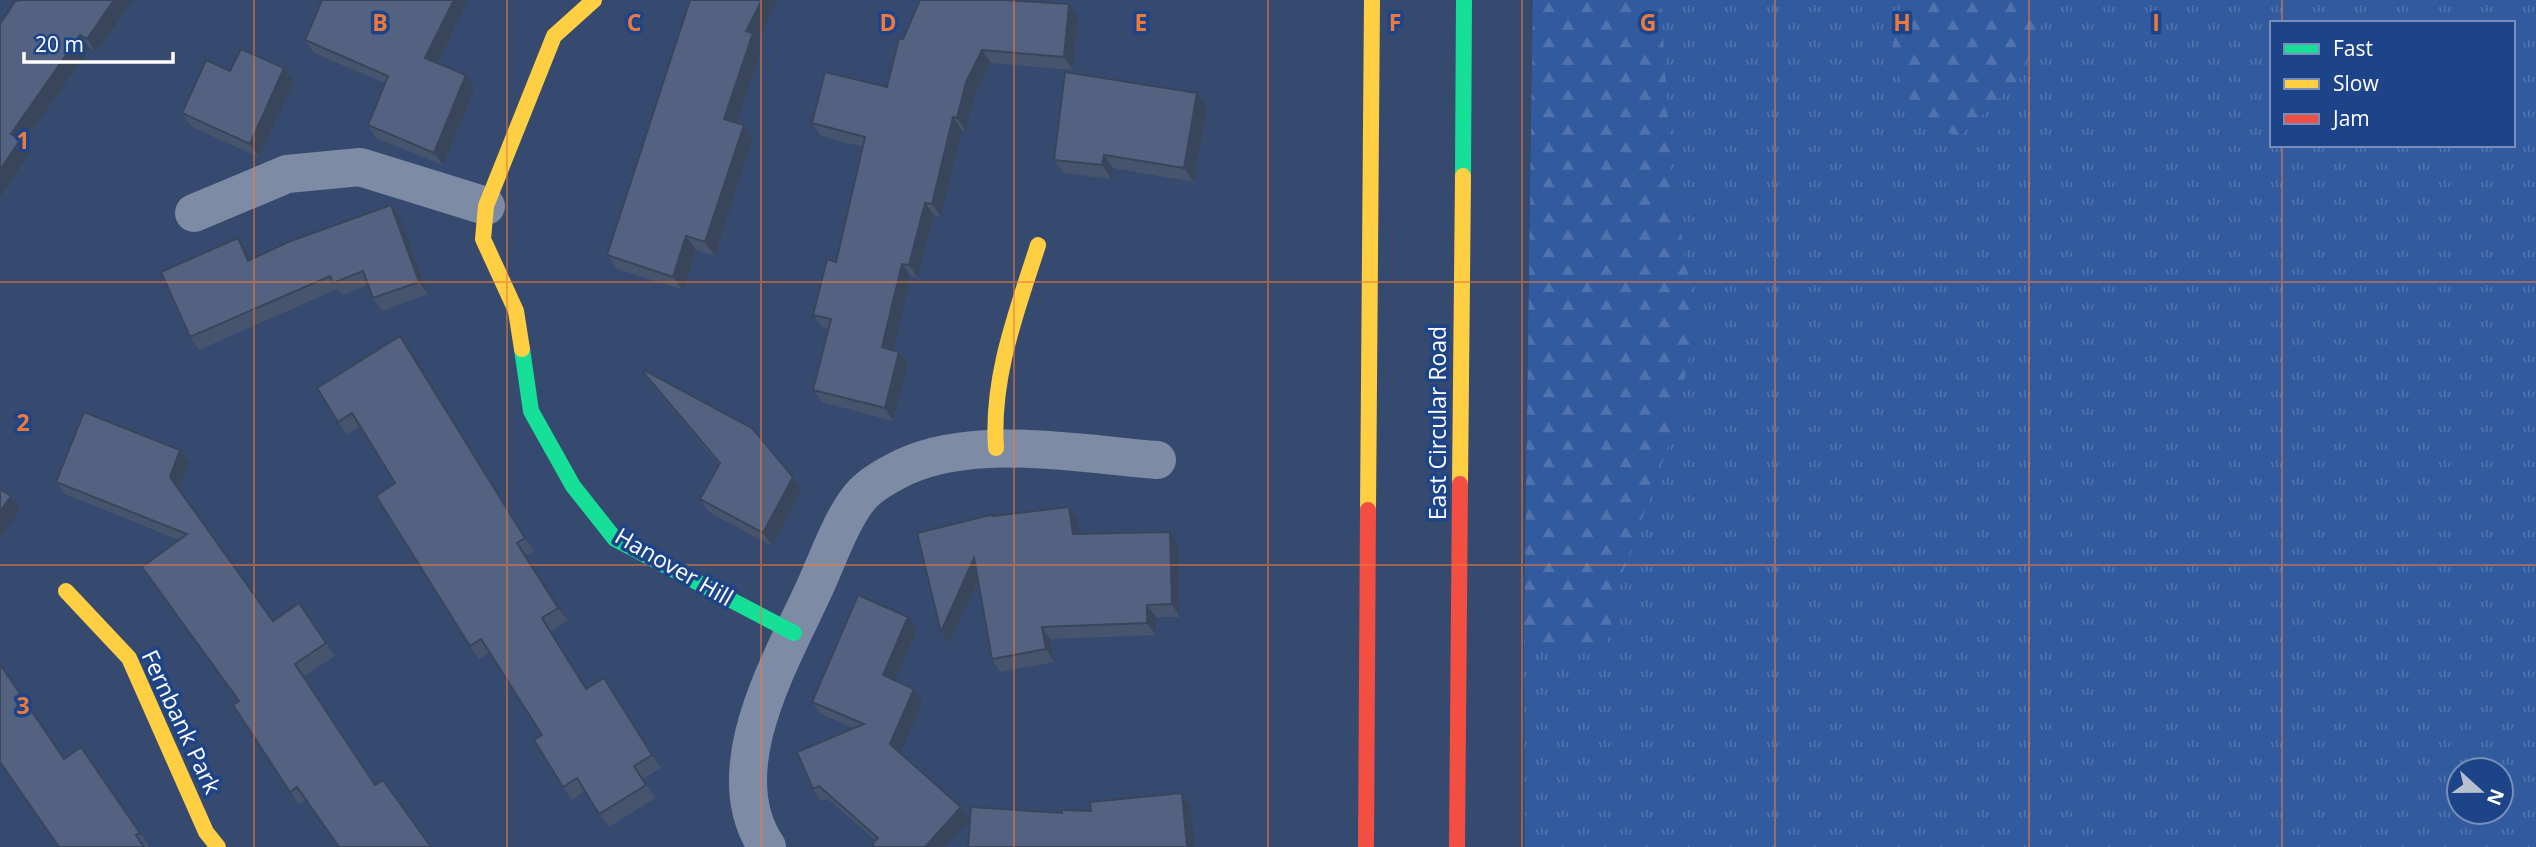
<svg xmlns="http://www.w3.org/2000/svg" width="2536" height="847" viewBox="0 0 2536 847" font-family="'Open Sans',sans-serif">
<defs>
<pattern id="grass-tufts" width="24" height="20" patternUnits="userSpaceOnUse" patternTransform="scale(1.75)"><rect width="24" height="20" fill="#315a9f"/><path d="M3 7l-1-3M5 7V3M7 7l1-3M15 17l-1-3M17 17v-4M19 17l1-3" fill="none" stroke="#5073ad"/></pattern>
<pattern id="forest-firs" width="22" height="20" patternUnits="userSpaceOnUse" patternTransform="scale(1.75)"><rect width="22" height="20" fill="#315a9f"/><path d="M5 1l3.5 6h-7zM16 11l3.5 6h-7z" fill="#5073ad"/></pattern>
</defs>
<rect width="100%" height="100%" fill="#364a70"/>
<path fill="url(#grass-tufts)" fill-rule="evenodd" d="M 1533,0 L 2536,0 L 2536,847 L 1525,847 L 1524,641 ZM 2272,23 L 2513,23 L 2513,145 L 2272,145 ZM 2459,770 L 2501,770 L 2501,812 L 2459,812 Z"/>
<path fill="url(#forest-firs)" d="M 1533,0 L 1661,0 L 1671,173 L 1696,324 L 1674,430 L 1620,580 L 1605,652 L 1524,641 Z
M 1902,0 L 2037,0 L 2041,26 L 2022,76 L 1959,137 L 1915,120 L 1891,55 Z"/>
<g fill="none" stroke-linecap="round" stroke-linejoin="round">
<path stroke="#7d8ba5" stroke-width="38" d="M 194,213 L 287,174 L 360,167 L 486,206
M 767,847 C 715,770 782,660 815,587 C 827,561 842,518 860,497 C 870,484 890,474 904,467 C 976,434 1079,454 1157,460"/>
<path stroke="#16e098" stroke-width="16" d="M 1463,176 L 1464,0
M 522,349 L 531,411 L 573,486 L 615,539 L 794,633"/>
<path stroke="#ffcf43" stroke-width="16" d="M 522,349 L 516,311 L 483,239 L 486,206 L 554,36 L 594,0
M 996,448 C 991,377 1017,311 1038,245
M 1460,484 L 1463,176
M 1368,510 L 1372,0
M 66,591 L 129,658 L 206,832 L 218,847"/>
<path stroke="#f24e42" stroke-width="16" d="M 1366,847 L 1368,510
M 1457,847 L 1460,484"/>
</g>
<path fill="#47546e" d="M 19,0 L 133,0 L 96,53 L 90,48 L 23,144 L 30,153 L 0,198 L 0,24 Z
M 322,0 L 468,0 L 438,63 L 466,75 L 475,88 L 443,165 L 376,138 L 368,125 L 385,83 L 314,53 L 305,40 Z
M 1078,17 L 1073,70 L 991,63 L 975,95 L 966,131 L 962,130 L 941,217 L 934,215 L 918,278 L 911,276 L 893,350 L 899,352 L 908,364 L 893,421 L 822,402 L 813,390 L 829,329 L 822,327 L 813,315 L 836,262 L 863,147 L 821,136 L 812,123 L 887,87 L 903,39 Z
M 758,40 L 762,47 L 737,123 L 753,139 L 715,256 L 696,250 L 683,290 L 617,269 L 607,255 Z
M 230,71 L 294,82 L 259,157 L 192,127 L 182,113 Z
M 1197,93 L 1207,107 L 1194,182 L 1113,168 L 1112,179 L 1064,173 L 1054,160 Z
M 400,217 L 428,294 L 382,311 L 373,298 L 368,285 L 342,295 L 337,289 L 199,350 L 190,337 L 247,251 L 250,260 Z
M 410,349 L 534,551 L 527,556 L 568,620 L 551,631 L 586,688 L 604,678 L 661,768 L 643,779 L 655,798 L 609,827 L 585,791 L 572,800 L 563,787 L 542,735 L 489,653 L 479,659 L 470,646 L 395,483 L 360,426 L 347,435 L 338,422 Z
M 643,372 L 793,477 L 802,490 L 772,546 L 709,512 L 700,499 L 719,465 L 652,385 Z
M 180,450 L 189,463 L 178,489 L 273,621 L 299,603 L 335,656 L 304,676 L 376,785 L 431,847 L 306,800 L 299,804 L 233,705 L 238,702 L 179,540 L 65,494 L 56,482 Z
M 994,514 L 995,516 L 1078,519 L 1080,534 L 1178,544 L 1180,617 L 1156,617 L 1156,635 L 1050,639 L 1054,662 L 1000,672 L 992,659 L 978,581 L 949,644 L 941,632 Z
M 917,629 L 895,681 L 923,702 L 900,753 L 970,820 L 1091,811 L 1182,793 L 1191,806 L 1195,847 L 968,847 L 970,820 L 945,847 L 874,847 L 872,844 L 875,840 L 828,799 L 821,801 L 813,789 L 854,728 L 821,714 L 812,702 Z
M 81,747 L 149,846 L 147,847 L 59,847 L 64,759 Z"/>
<path fill="#39455a" d="M 114,0 L 133,0 L 96,53 L 87,39 Z
M 454,0 L 468,0 L 434,71 L 425,58 Z
M 762,0 L 778,0 L 758,40 L 762,47 L 734,133 L 724,119 L 746,31 Z
M 1069,4 L 1078,17 L 1073,70 L 1064,57 Z
M 80,35 L 90,48 L 23,144 L 30,153 L 0,198 L 0,170 L 11,134 Z
M 982,50 L 991,63 L 975,95 L 966,131 L 957,118 L 966,82 Z
M 284,68 L 294,82 L 259,157 L 250,144 Z
M 466,75 L 475,88 L 443,165 L 434,153 Z
M 1197,93 L 1207,107 L 1194,182 L 1184,168 Z
M 953,117 L 962,130 L 941,217 L 932,204 Z
M 744,125 L 753,139 L 715,256 L 705,242 Z
M 1104,155 L 1113,168 L 1112,179 L 1102,165 Z
M 925,203 L 934,215 L 918,278 L 909,265 Z
M 391,205 L 400,217 L 428,294 L 419,282 Z
M 686,236 L 696,250 L 683,290 L 673,277 Z
M 238,238 L 247,251 L 256,273 L 248,261 Z
M 902,264 L 911,276 L 891,360 L 882,347 Z
M 400,336 L 410,349 L 534,551 L 525,538 Z
M 899,352 L 908,364 L 893,421 L 885,408 Z
M 180,450 L 189,463 L 178,490 L 170,477 Z
M 793,477 L 802,490 L 772,546 L 763,533 Z
M 11,496 L 20,509 L 0,539 L 0,512 Z
M 1069,507 L 1078,519 L 1082,547 L 1073,534 Z
M 1170,532 L 1178,544 L 1180,617 L 1172,604 Z
M 517,543 L 527,556 L 568,620 L 558,608 Z
M 974,558 L 983,570 L 949,644 L 941,632 Z
M 1147,605 L 1156,617 L 1156,635 L 1147,623 Z
M 908,617 L 917,629 L 892,688 L 883,675 Z
M 542,618 L 551,631 L 595,702 L 586,689 Z
M 1042,627 L 1050,639 L 1054,662 L 1046,649 Z
M 604,678 L 613,691 L 661,768 L 652,755 Z
M 914,689 L 923,702 L 899,756 L 890,744 Z
M 1182,793 L 1191,806 L 1195,847 L 1187,847 Z
M 961,807 L 970,820 L 945,847 L 925,847 Z"/>
<path fill="#526280" stroke="#39455a" stroke-width="2" d="M 16,0 L 18,1 L 19,0 L 114,0 L 87,39 L 80,35 L 11,134 L 20,140 L 0,170 L 0,24 Z
M 322,0 L 454,0 L 425,58 L 466,75 L 434,153 L 368,125 L 388,76 L 305,40 Z
M 690,0 L 762,0 L 746,31 L 753,33 L 724,119 L 744,125 L 705,242 L 686,236 L 673,277 L 607,255 Z
M 920,0 L 1002,0 L 1069,4 L 1064,57 L 982,50 L 966,82 L 957,118 L 953,117 L 932,204 L 925,203 L 909,265 L 902,264 L 882,347 L 899,352 L 885,408 L 813,390 L 831,319 L 813,315 L 827,259 L 836,262 L 865,137 L 812,123 L 825,72 L 887,87 L 899,38 L 903,39 Z
M 241,49 L 284,68 L 250,144 L 182,113 L 206,60 L 230,71 Z
M 1065,72 L 1197,93 L 1184,168 L 1104,155 L 1102,165 L 1054,160 Z
M 391,205 L 419,282 L 373,298 L 363,271 L 333,283 L 330,276 L 190,337 L 161,272 L 238,238 L 248,261 L 288,242 Z
M 400,336 L 525,538 L 517,543 L 558,608 L 542,618 L 586,689 L 604,678 L 652,755 L 634,766 L 646,785 L 599,814 L 577,778 L 563,787 L 534,740 L 542,735 L 481,639 L 470,646 L 376,496 L 395,483 L 352,413 L 338,422 L 317,388 Z
M 644,370 L 752,428 L 793,477 L 763,533 L 700,499 L 720,463 L 643,372 Z
M 84,412 L 180,450 L 170,477 L 273,621 L 299,603 L 326,643 L 295,664 L 375,785 L 383,780 L 431,847 L 339,847 L 297,787 L 290,792 L 233,705 L 239,701 L 142,567 L 187,534 L 56,482 Z
M 0,489 L 11,496 L 0,512 Z
M 1069,507 L 1073,534 L 1170,532 L 1172,604 L 1147,605 L 1147,623 L 1042,627 L 1046,649 L 992,659 L 974,558 L 941,632 L 917,533 L 994,514 L 993,516 Z
M 858,595 L 908,617 L 883,675 L 914,689 L 890,744 L 961,807 L 925,847 L 875,847 L 872,844 L 878,838 L 819,786 L 813,789 L 797,752 L 864,724 L 812,702 Z
M 0,664 L 64,759 L 81,747 L 140,833 L 136,835 L 144,847 L 59,847 L 0,762 Z
M 1182,793 L 1187,847 L 968,847 L 971,807 L 1062,813 L 1062,810 L 1091,811 L 1090,802 Z"/>
<path fill="none" stroke="#ed7a3d" stroke-width="2" stroke-opacity="0.55" d="M 254,0 L 254,847M 507,0 L 507,847M 761,0 L 761,847M 1014,0 L 1014,847M 1268,0 L 1268,847M 1522,0 L 1522,847M 1775,0 L 1775,847M 2029,0 L 2029,847M 2282,0 L 2282,23M 2282,145 L 2282,847M 0,282 L 2536,282M 0,565 L 2536,565"/>
<g text-anchor="middle" stroke-width="7" stroke-linejoin="round" paint-order="stroke">
<g font-size="23" fill="#fff" stroke="#1d4488">
<text transform="translate(1438 423) rotate(-90)" y="8">East Circular Road</text>
<text transform="translate(674 567) rotate(30)" y="8">Hanover Hill</text>
<text transform="translate(181 722) rotate(65)" y="8">Fernbank Park</text>
</g>
</g>
<g font-size="23" text-anchor="middle" font-weight="bold" fill="#ed7a3d" stroke="#1d4488" stroke-width="7" stroke-linejoin="round" paint-order="stroke">
<text x="380" y="31">B</text>
<text x="634" y="31">C</text>
<text x="888" y="31">D</text>
<text x="1141" y="31">E</text>
<text x="1395" y="31">F</text>
<text x="1648" y="31">G</text>
<text x="1902" y="31">H</text>
<text x="2156" y="31">I</text>
<text x="23" y="149">1</text>
<text x="23" y="431">2</text>
<text x="23" y="714">3</text>
</g>
<rect x="2270" y="21" width="245" height="126" fill="#1d4488" stroke="#778fb8" stroke-width="2"/>
<rect x="2284" y="44" width="35" height="10" fill="#16e098" stroke="#778fb8" stroke-width="2"/>
<text x="2333" y="56" font-size="21" fill="#ffffff">Fast</text>
<rect x="2284" y="79" width="35" height="10" fill="#ffcf43" stroke="#778fb8" stroke-width="2"/>
<text x="2333" y="91" font-size="21" fill="#ffffff">Slow</text>
<rect x="2284" y="114" width="35" height="10" fill="#f24e42" stroke="#778fb8" stroke-width="2"/>
<text x="2333" y="126" font-size="21" fill="#ffffff">Jam</text>
<g transform="translate(2480 791) rotate(111)"><circle r="33" fill="#1d4488" stroke="#778fb8" stroke-width="2"/>
<path d="M0-5L12 26L0 18L-12 26Z" fill="#b9c0cd"/>
<text y="-10" font-size="19" font-weight="bold" text-anchor="middle" fill="#ffffff">N</text>
</g>
<path d="M24 52v10h149v-10" fill="none" stroke="#ffffff" stroke-width="3.5"/>
<text x="35" y="52" font-size="21" fill="#ffffff" stroke="#1d4488" stroke-width="5" paint-order="stroke">20 m</text>
</svg>
